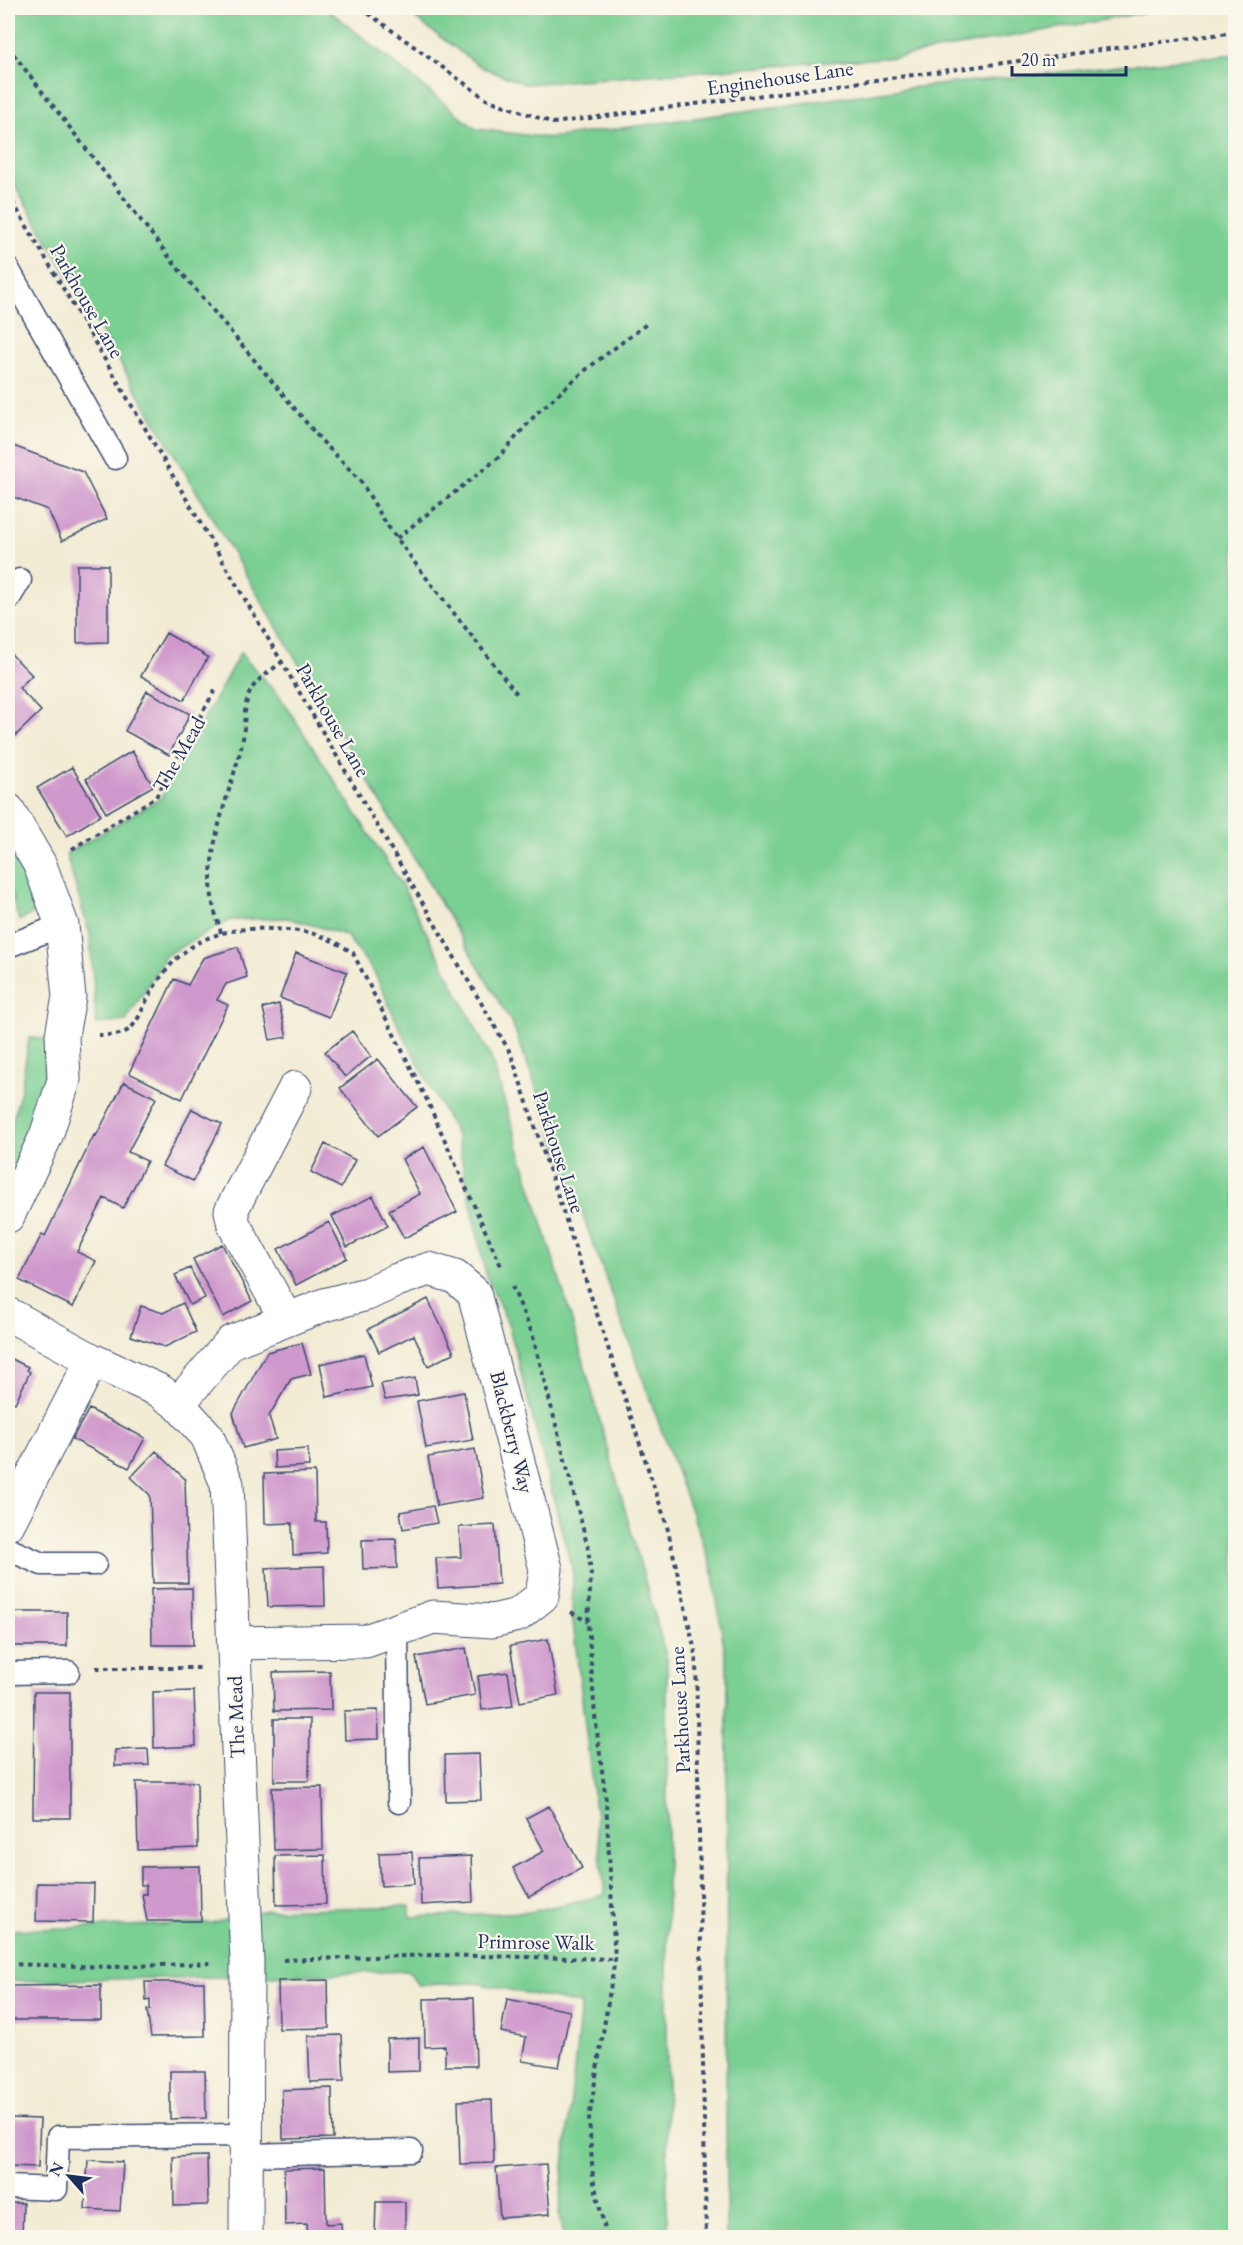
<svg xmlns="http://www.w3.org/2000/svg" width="1243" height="2245" viewBox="0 0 1243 2245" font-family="'EB Garamond',serif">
<rect width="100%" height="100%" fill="#fbf7ec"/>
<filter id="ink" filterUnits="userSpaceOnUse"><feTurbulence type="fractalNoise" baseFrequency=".0167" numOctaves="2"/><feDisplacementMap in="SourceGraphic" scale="12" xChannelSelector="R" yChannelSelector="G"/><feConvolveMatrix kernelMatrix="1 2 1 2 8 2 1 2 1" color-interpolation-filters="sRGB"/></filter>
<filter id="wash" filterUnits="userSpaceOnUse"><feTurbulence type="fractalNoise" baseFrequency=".008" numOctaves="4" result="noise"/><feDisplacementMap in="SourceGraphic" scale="24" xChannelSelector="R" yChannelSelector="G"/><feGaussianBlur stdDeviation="1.35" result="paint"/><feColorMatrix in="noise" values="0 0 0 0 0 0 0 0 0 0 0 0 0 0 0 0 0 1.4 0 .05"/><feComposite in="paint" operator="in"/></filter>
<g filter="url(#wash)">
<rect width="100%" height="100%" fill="#f2ecd4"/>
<path fill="#7acf93" stroke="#4a7f78" stroke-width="1.5" d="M 8,8 L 326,8 L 476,129 L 550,138 L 917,87 L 1235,54 L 1235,2237 L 726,2237 L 727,1667 L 712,1568 L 513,1025 L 8,174 Z
M 401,8 L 1235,8 L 1236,10 L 1159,10 L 898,57 L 525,84 L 481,67 Z
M 240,653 L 281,698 L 403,887 L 491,1058 L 566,1300 L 667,1659 L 667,2237 L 563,2237 L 559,2214 L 581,2004 L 475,1983 L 418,1985 L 409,1971 L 268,1976 L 8,1981 L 8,1930 L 211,1923 L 266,1910 L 410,1906 L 410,1917 L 529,1912 L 605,1895 L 572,1614 L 573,1573 L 508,1323 L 486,1276 L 457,1137 L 399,1027 L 374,972 L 346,935 L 288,918 L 230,920 L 166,955 L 126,1021 L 96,1024 L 90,935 L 66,854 L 161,798 Z
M 8,842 L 26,874 L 35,912 L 19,921 L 8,883 Z
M 29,1038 L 51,1039 L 44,1080 L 31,1127 L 8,1178 L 8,1138 L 21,1090 Z"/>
<g id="blocks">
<path fill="#cf98cc" d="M 8,444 L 83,472 L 107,519 L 62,541 L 48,510 L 8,495 Z
M 77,565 L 108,565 L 108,642 L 77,643 Z
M 166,633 L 208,657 L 184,700 L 141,676 Z
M 10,653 L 32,675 L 19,688 L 41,711 L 8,743 L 8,656 Z
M 147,691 L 190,714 L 169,755 L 125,731 Z
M 132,751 L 153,786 L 106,813 L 86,779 Z
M 72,767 L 101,815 L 67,836 L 37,788 Z
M 238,947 L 247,977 L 226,984 L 217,1000 L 228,1005 L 182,1099 L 129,1073 L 174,979 L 188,985 L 203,958 Z
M 296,953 L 347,972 L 329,1017 L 280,998 Z
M 279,1004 L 287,1037 L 270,1040 L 263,1008 Z
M 352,1031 L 371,1056 L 345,1077 L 325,1052 Z
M 378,1059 L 417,1107 L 378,1136 L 340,1088 Z
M 124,1082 L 156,1098 L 128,1152 L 147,1161 L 123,1208 L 104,1198 L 77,1252 L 96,1261 L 73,1307 L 19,1280 L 42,1234 L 45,1236 L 94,1135 L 96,1136 Z
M 192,1109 L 222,1124 L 193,1181 L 162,1166 Z
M 325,1144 L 355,1160 L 341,1188 L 311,1172 Z
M 424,1147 L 457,1212 L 404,1238 L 389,1210 L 420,1194 L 402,1159 Z
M 373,1196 L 388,1226 L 347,1247 L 332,1216 Z
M 329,1222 L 347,1258 L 296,1285 L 278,1249 Z
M 222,1244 L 252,1301 L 223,1317 L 193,1259 Z
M 190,1268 L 205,1298 L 190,1305 L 175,1275 Z
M 428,1299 L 454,1353 L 428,1366 L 414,1335 L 379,1352 L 368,1329 Z
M 183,1303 L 196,1332 L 165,1347 L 131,1336 L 141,1306 L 163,1313 Z
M 302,1343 L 311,1374 L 291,1379 L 269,1416 L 276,1439 L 243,1448 L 233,1413 L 267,1352 Z
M 364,1354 L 372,1387 L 327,1397 L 320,1364 Z
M 8,1357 L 28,1367 L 27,1370 L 30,1372 L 15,1403 L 8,1400 Z
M 415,1378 L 418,1395 L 385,1400 L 381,1384 Z
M 464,1392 L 473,1440 L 426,1448 L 417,1401 Z
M 89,1409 L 145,1438 L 129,1468 L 72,1439 Z
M 308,1449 L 309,1466 L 275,1468 L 274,1451 Z
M 475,1449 L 484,1498 L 437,1506 L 428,1457 Z
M 156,1451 L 185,1479 L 188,1583 L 153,1583 L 150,1495 L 131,1477 Z
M 315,1472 L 316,1522 L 326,1522 L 327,1553 L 293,1555 L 292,1523 L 265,1524 L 264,1474 Z
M 433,1506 L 437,1523 L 403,1529 L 400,1512 Z
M 495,1525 L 499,1584 L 438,1588 L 436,1558 L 461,1557 L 459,1527 Z
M 396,1539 L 397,1568 L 363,1569 L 362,1540 Z
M 324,1566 L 325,1606 L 268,1607 L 266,1568 Z
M 192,1588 L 193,1645 L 152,1645 L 151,1589 Z
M 8,1612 L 67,1612 L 67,1646 L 8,1646 Z
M 548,1639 L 558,1695 L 520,1702 L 510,1646 Z
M 466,1648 L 475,1695 L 425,1704 L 416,1657 Z
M 330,1671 L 331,1710 L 274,1711 L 273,1672 Z
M 508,1672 L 513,1706 L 482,1710 L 478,1676 Z
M 194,1691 L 196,1746 L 154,1748 L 153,1692 Z
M 34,1692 L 70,1692 L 70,1818 L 33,1818 Z
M 378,1710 L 379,1739 L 345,1740 L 344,1711 Z
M 274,1719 L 310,1719 L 309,1781 L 274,1781 Z
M 148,1749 L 149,1765 L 115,1766 L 115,1750 Z
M 479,1754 L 481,1800 L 446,1801 L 445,1755 Z
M 136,1782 L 197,1782 L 198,1848 L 138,1850 Z
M 322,1787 L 323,1849 L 274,1850 L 272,1788 Z
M 549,1806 L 582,1868 L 529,1897 L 513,1868 L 544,1851 L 526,1818 Z
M 412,1852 L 414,1884 L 381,1886 L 379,1853 Z
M 325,1855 L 326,1904 L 276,1905 L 275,1856 Z
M 471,1856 L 473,1902 L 421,1905 L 419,1858 Z
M 200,1866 L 201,1921 L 147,1921 L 142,1894 L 146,1894 L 146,1885 L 141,1885 L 141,1867 Z
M 37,1883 L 94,1884 L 93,1922 L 36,1921 Z
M 328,1980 L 329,2028 L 279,2029 L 278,1981 Z
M 145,1982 L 204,1982 L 205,2036 L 151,2037 L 147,2010 L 150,2010 L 150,2000 L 146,2001 Z
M 101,1985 L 101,2020 L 8,2020 L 8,1986 Z
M 474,1998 L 476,2066 L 445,2066 L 445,2046 L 425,2047 L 424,1999 Z
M 507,1999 L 570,2011 L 559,2067 L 522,2061 L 526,2037 L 501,2032 Z
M 342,2035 L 344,2081 L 310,2082 L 308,2036 Z
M 419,2038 L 419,2071 L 387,2072 L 387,2039 Z
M 170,2071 L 205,2071 L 206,2118 L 170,2119 Z
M 332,2088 L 333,2138 L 283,2139 L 282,2090 Z
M 492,2100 L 494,2163 L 460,2164 L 458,2101 Z
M 8,2118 L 40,2119 L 38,2167 L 8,2166 Z
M 207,2156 L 208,2205 L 174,2206 L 173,2157 Z
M 88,2160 L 123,2162 L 120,2211 L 85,2209 Z
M 546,2164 L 550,2214 L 500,2218 L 496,2168 Z
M 325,2168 L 326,2224 L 341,2223 L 342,2238 L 308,2238 L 307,2224 L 285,2225 L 284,2169 Z
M 376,2202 L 405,2202 L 405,2234 L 375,2234 Z
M 8,2203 L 23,2203 L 22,2238 L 8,2238 Z"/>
</g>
</g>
<g filter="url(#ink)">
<use href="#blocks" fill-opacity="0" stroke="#3b4b70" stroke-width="1.5"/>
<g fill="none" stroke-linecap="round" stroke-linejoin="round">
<defs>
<path id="service" d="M 8,269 L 115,458
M 8,600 L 20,580
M 8,946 L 62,925
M 8,1549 L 42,1564 L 95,1564
M 397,1631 L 399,1802
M 8,1673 L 68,1672
M 245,2155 L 411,2151
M 8,2187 L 56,2189 L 58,2137 L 245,2135"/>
<path id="minor" d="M 8,810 L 40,865 L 62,925 L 69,997 L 62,1035 L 64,1080 L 46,1136 L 8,1216
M 8,1314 L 92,1360 L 160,1391 L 178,1404 L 207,1436 L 227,1484 L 247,1962 L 246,2238
M 286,1319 L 234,1225 L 231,1211 L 295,1088
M 178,1404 L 231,1342 L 324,1305 L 367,1294 L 397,1280 L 429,1269 L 455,1277 L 474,1293 L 546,1569 L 542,1596 L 518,1615 L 492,1621 L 433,1617 L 366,1641 L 234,1643
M 8,1524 L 92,1360"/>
</defs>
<use href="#service" stroke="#3b4b70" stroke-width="25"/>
<use href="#minor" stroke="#3b4b70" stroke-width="35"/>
<path stroke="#3b4b70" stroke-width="4" stroke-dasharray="4.5 4.5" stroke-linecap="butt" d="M 361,8 L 486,99 L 553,123 L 1236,32
M 8,47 L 176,266 L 320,439 L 360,480 L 387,525 L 418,567 L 517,694
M 8,194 L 511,1054 L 667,1526 L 696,1656 L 706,2238
M 397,538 L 498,458 L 537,413 L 588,368 L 648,323
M 72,849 L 156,797 L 216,688
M 8,898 L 11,912
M 221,933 C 218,921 213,909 212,897 C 206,843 230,795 242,744 C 246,725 242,707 251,690 C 257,679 272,670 282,662
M 98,1035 C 107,1035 117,1036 125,1032 C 137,1026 142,1009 148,998 C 176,946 212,926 271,929 C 307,931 322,932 353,953 L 426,1098 L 501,1266
M 512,1286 L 532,1333 L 588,1548 L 591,1573 L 588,1623 L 595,1716 L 606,1801 L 615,1959 L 589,2119 L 593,2178 L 607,2238
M 571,1612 L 588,1622
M 96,1668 L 200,1668
M 283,1960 L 434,1955 L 615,1959
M 8,1964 L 112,1967 L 212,1963"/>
<use href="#service" stroke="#fff" stroke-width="22"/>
<use href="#minor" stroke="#fff" stroke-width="33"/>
</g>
</g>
<g text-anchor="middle" stroke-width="4.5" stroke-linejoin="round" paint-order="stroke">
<g font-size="21" fill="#1b2f5e" stroke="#fbf7ec">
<text transform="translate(780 78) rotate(-8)" y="7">Enginehouse Lane</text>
<text transform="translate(87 301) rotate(60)" y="7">Parkhouse Lane</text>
<text transform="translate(333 720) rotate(60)" y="7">Parkhouse Lane</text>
<text transform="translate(179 754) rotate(-60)" y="7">The Mead</text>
<text transform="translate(559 1152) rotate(72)" y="7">Parkhouse Lane</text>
<text transform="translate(512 1432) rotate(76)" y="7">Blackberry Way</text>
<text transform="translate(680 1710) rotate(-93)" y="7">Parkhouse Lane</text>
<text transform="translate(236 1717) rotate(-92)" y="7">The Mead</text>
<text transform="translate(536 1942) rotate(1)" y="7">Primrose Walk</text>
</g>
</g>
<rect width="1243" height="2245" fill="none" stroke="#fbf7ec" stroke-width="30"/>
<g transform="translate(69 2176) rotate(298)" stroke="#fbf7ec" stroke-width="4.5" paint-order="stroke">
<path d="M0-4.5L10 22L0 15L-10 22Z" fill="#1b2f5e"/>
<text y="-9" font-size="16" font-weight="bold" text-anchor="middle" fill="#1b2f5e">N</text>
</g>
<path d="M1012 66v9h114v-9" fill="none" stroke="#1b2f5e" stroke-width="3"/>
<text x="1021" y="66" font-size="18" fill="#1b2f5e" stroke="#fbf7ec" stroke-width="4.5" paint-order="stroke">20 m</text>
</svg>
